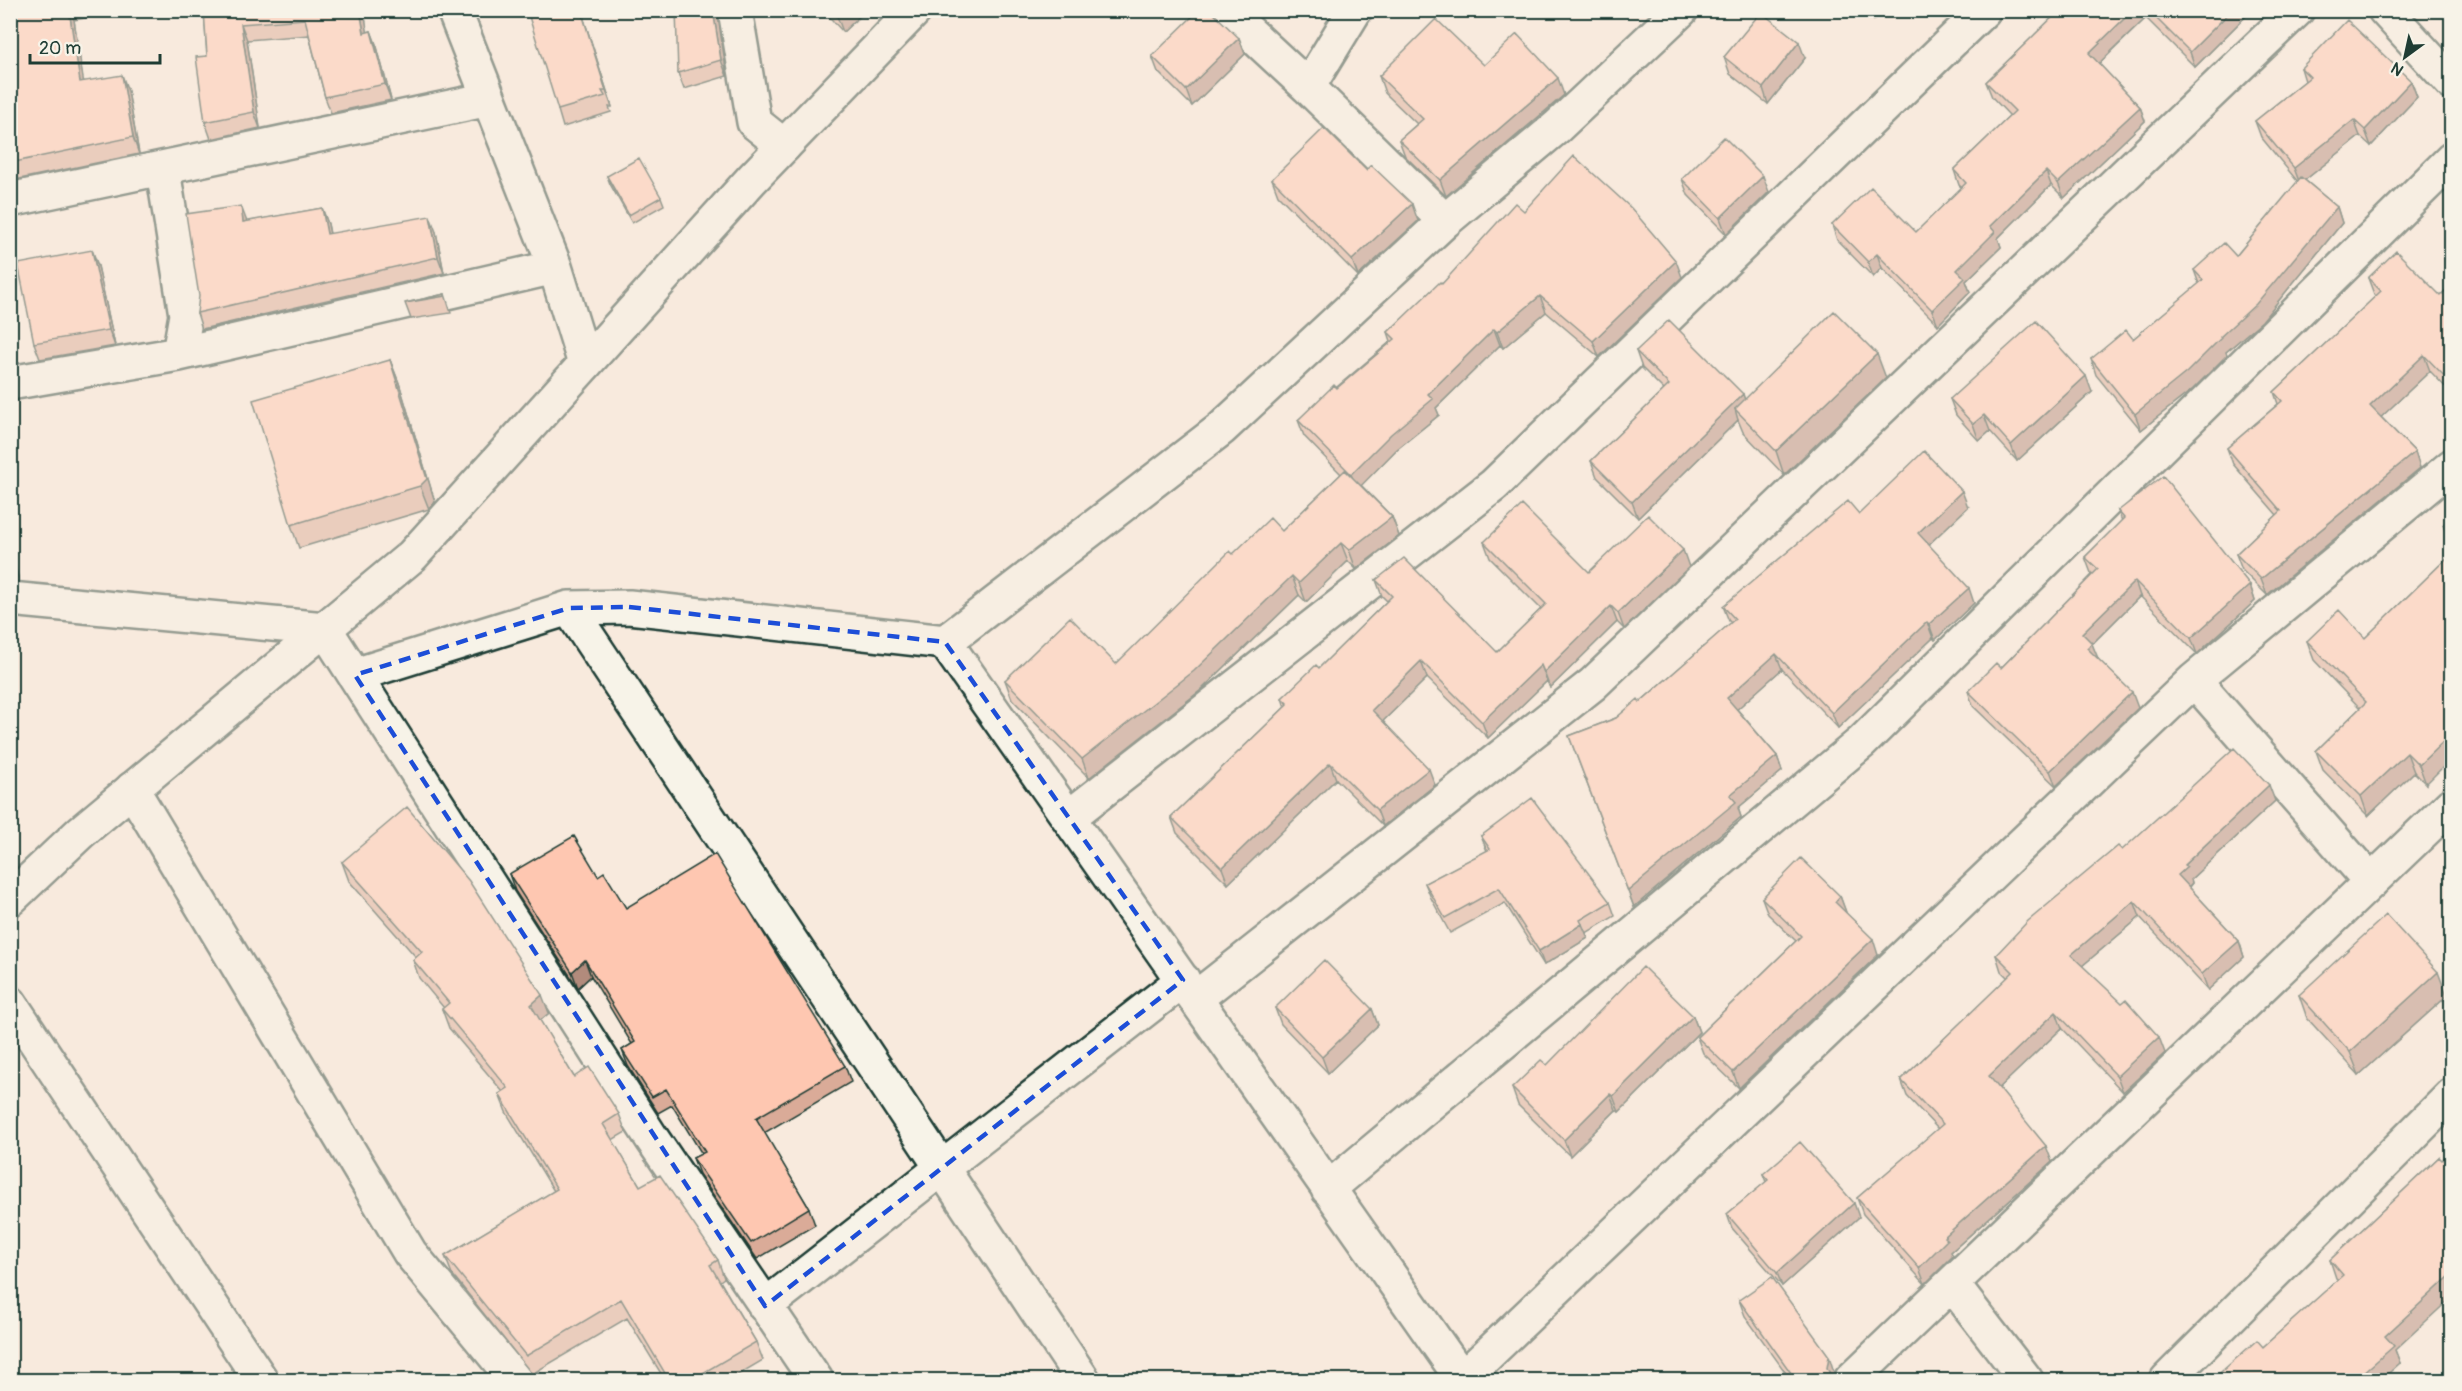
<svg xmlns="http://www.w3.org/2000/svg" width="2462" height="1391" viewBox="0 0 2462 1391" font-family="Pangolin,sans-serif">
<rect width="100%" height="100%" fill="#f8eadd"/>
<filter id="ink" filterUnits="userSpaceOnUse"><feTurbulence type="fractalNoise" baseFrequency=".0167" numOctaves="2"/><feDisplacementMap in="SourceGraphic" scale="12" xChannelSelector="R" yChannelSelector="G"/><feConvolveMatrix kernelMatrix="1 2 1 2 8 2 1 2 1" color-interpolation-filters="sRGB"/></filter>
<g filter="url(#ink)">
<g fill="none" stroke-linecap="round" stroke-linejoin="round">
<defs>
<path id="minor" d="M 454,10 L 555,267 L 585,364
M 735,10 L 754,122 L 784,146
M 1225,10 L 1308,87 L 1445,221
M 2385,10 L 2452,83
M 1308,87 L 1355,10
M 163,170 L 186,315 L 179,354
M 10,200 L 489,99
M 10,383 L 179,354 L 555,267
M 10,599 L 325,629 L 651,1137 L 816,1380
M 569,608 L 1083,1380
M 945,642 L 1463,1380
M 355,675 L 569,608 L 629,607 L 945,642 L 1221,429 L 1445,221 L 1557,127 L 1681,10
M 2194,680 L 2371,882
M 132,789 L 410,1253 L 515,1380
M 1069,817 L 1494,485 L 1984,10
M 1196,998 L 1593,684 L 2297,10
M 10,1003 L 261,1380
M 1328,1189 L 1862,742 L 2452,159
M 1952,1284 L 2026,1380
M 765,1306 L 1183,980
M 1462,1379 L 2194,680 L 2452,466
M 1851,1380 L 2452,804
M 2167,1380 L 2452,1095"/>
<path id="tertiary" d="M 10,899 L 81,832 L 412,556 L 752,179 L 915,10"/>
</defs>
<use href="#minor" stroke="#1f3d34" stroke-width="38"/>
<use href="#tertiary" stroke="#1f3d34" stroke-width="38"/>
<use href="#minor" stroke="#f7f3e8" stroke-width="33"/>
<use href="#tertiary" stroke="#f7f3e8" stroke-width="33"/>
</g>
<path fill="#daab98" stroke="#1f3d34" stroke-width="1.5" d="M 10,10 L 130,10 L 74,20 L 83,81 L 128,91 L 139,154 L 10,181 Z
M 204,10 L 364,10 L 367,32 L 371,31 L 377,47 L 391,100 L 331,113 L 325,97 L 309,35 L 247,40 L 260,128 L 211,139 L 205,122 L 207,56 Z
M 581,10 L 612,107 L 609,107 L 611,112 L 563,127 L 558,110 Z
M 823,10 L 866,10 L 843,32 Z
M 1862,10 L 1882,10 L 1874,20 Z
M 2060,10 L 2252,10 L 2195,67 L 2146,18 L 2099,64 L 2140,107 L 2145,121 L 2064,198 L 2051,185 L 1998,238 L 2001,247 L 1966,281 L 1970,292 L 1938,325 L 1882,268 L 1873,277 L 1837,240 L 1832,225 L 1916,232 L 1962,188 L 1959,185 L 1954,170 L 2010,116 L 1992,97 L 1986,82 Z
M 716,13 L 727,76 L 684,89 L 678,73 Z
M 1239,38 L 1245,54 L 1192,106 L 1158,72 L 1152,56 Z
M 1724,57 L 1805,58 L 1768,104 L 1730,74 Z
M 1484,65 L 1564,95 L 1446,196 L 1405,156 L 1399,140 L 1417,124 L 1385,93 L 1379,76 Z
M 2301,68 L 2411,81 L 2417,97 L 2371,146 L 2360,136 L 2305,180 L 2337,207 L 2342,223 L 2262,321 L 2226,352 L 2227,355 L 2193,389 L 2141,430 L 2096,375 L 2091,359 L 2133,339 L 2199,284 L 2194,270 L 2236,256 L 2298,182 L 2261,137 L 2255,121 L 2305,81 Z
M 1366,170 L 1418,221 L 1358,276 L 1278,195 L 1272,179 Z
M 607,176 L 661,197 L 664,205 L 632,223 L 610,184 Z
M 1682,179 L 1769,192 L 1726,234 L 1688,195 Z
M 322,208 L 328,224 L 330,234 L 436,232 L 444,273 L 202,329 L 197,313 L 246,222 Z
M 1524,211 L 1682,277 L 1599,357 L 1546,312 L 1503,348 L 1500,345 L 1436,408 L 1439,415 L 1396,450 L 1361,485 L 1392,517 L 1399,536 L 1356,569 L 1348,561 L 1306,602 L 1299,595 L 1201,690 L 1089,778 L 1012,699 L 1005,680 L 1116,664 L 1233,554 L 1282,531 L 1341,474 L 1304,436 L 1298,420 L 1391,341 L 1388,332 Z
M 92,250 L 98,266 L 115,346 L 40,359 L 34,343 Z
M 2368,278 L 2441,296 L 2451,286 L 2451,393 L 2430,371 L 2381,417 L 2415,452 L 2420,468 L 2267,595 L 2242,570 L 2236,554 L 2277,515 L 2233,464 L 2227,448 L 2278,404 L 2274,392 L 2376,296 L 2374,294 Z
M 445,294 L 451,313 L 411,319 L 405,303 Z
M 1636,351 L 1743,394 L 1744,399 L 1886,378 L 1784,475 L 1743,432 L 1738,420 L 1638,518 L 1597,477 L 1591,461 L 1664,390 L 1642,368 Z
M 390,360 L 399,383 L 435,502 L 429,509 L 299,548 L 291,525 Z
M 2092,392 L 2017,461 L 1990,431 L 1979,441 L 1956,415 L 1950,399 Z
M 1968,507 L 1928,545 L 1974,603 L 1935,640 L 1933,638 L 1838,728 L 1782,669 L 1737,709 L 1777,756 L 1782,771 L 1738,808 L 1741,817 L 1634,907 L 1569,736 L 1616,718 L 1640,702 L 1731,623 L 1729,621 L 1723,606 L 1859,514 Z
M 2118,511 L 2250,585 L 2255,601 L 2197,654 L 2140,596 L 2092,644 L 2097,658 L 2138,708 L 2056,786 L 1973,706 L 1968,691 L 2001,668 L 2093,574 L 2091,573 L 2085,557 L 2122,521 Z
M 2451,516 L 2451,546 L 2450,544 L 2443,525 Z
M 1484,542 L 1589,572 L 1689,567 L 1624,629 L 1617,622 L 1550,688 L 1547,681 L 1488,738 L 1427,678 L 1383,721 L 1435,785 L 1383,826 L 1336,779 L 1228,884 L 1177,833 L 1171,817 L 1285,707 L 1282,698 L 1319,668 L 1387,601 L 1382,596 L 1376,580 L 1497,652 L 1541,609 L 1490,558 Z
M 10,545 L 19,581 L 10,581 Z
M 2451,554 L 2426,784 L 2414,772 L 2368,816 L 2323,770 L 2316,751 L 2360,708 L 2314,660 L 2307,641 L 2365,638 Z
M 2275,801 L 2191,879 L 2192,883 L 2189,887 L 2239,941 L 2244,957 L 2208,990 L 2140,917 L 2082,966 L 2165,1053 L 2123,1092 L 2062,1028 L 1999,1088 L 2052,1162 L 1951,1252 L 1953,1256 L 1925,1284 L 1863,1214 L 1857,1198 L 1938,1129 L 1907,1096 L 1901,1080 L 2008,978 L 2001,971 L 1996,955 L 2122,850 Z
M 1481,836 L 1610,902 L 1615,916 L 1586,933 L 1588,938 L 1544,965 L 1505,903 L 1450,933 L 1431,898 L 1425,883 L 1487,851 Z
M 342,862 L 549,1013 L 540,1021 L 574,1077 L 619,1114 L 626,1132 L 612,1140 L 640,1186 L 718,1260 L 724,1278 L 720,1281 L 756,1342 L 763,1360 L 729,1380 L 665,1380 L 627,1318 L 532,1374 L 452,1274 L 445,1256 L 554,1191 L 506,1112 L 499,1094 L 503,1092 L 449,1028 L 442,1009 L 444,1008 L 419,978 L 413,960 L 416,957 L 349,881 Z
M 509,874 L 598,876 L 626,908 L 845,1066 L 851,1082 L 764,1133 L 809,1208 L 815,1225 L 757,1259 L 699,1174 L 693,1158 L 702,1154 L 672,1105 L 658,1113 L 628,1066 L 622,1050 L 632,1044 L 591,976 L 578,988 L 515,891 Z
M 1840,896 L 1846,913 L 1878,955 L 1739,1088 L 1703,1053 L 1697,1037 L 1796,941 L 1768,914 L 1762,898 Z
M 2299,995 L 2447,996 L 2359,1075 L 2307,1018 Z
M 1275,1008 L 1372,1009 L 1378,1025 L 1328,1073 L 1281,1024 Z
M 1693,1016 L 1699,1032 L 1619,1112 L 1616,1110 L 1570,1156 L 1518,1105 L 1512,1088 L 1547,1065 Z
M 2439,1157 L 2395,1350 L 2400,1363 L 2263,1347 L 2338,1280 L 2336,1278 L 2330,1260 Z
M 1763,1174 L 1859,1217 L 1782,1286 L 1732,1228 L 1727,1214 L 1766,1182 Z
M 1739,1300 L 1834,1372 L 1834,1378 L 1838,1380 L 1791,1380 L 1745,1316 Z"/>
<path fill="#b28b7c" stroke="#1f3d34" stroke-width="1.5" d="M 69,10 L 70,10 L 74,20 L 86,98 L 80,82 Z
M 360,10 L 364,10 L 370,49 L 364,33 Z
M 581,10 L 612,107 L 606,91 Z
M 713,10 L 717,10 L 727,76 L 721,60 Z
M 842,10 L 866,10 L 843,32 L 837,16 Z
M 1871,10 L 1882,10 L 1874,20 Z
M 2133,10 L 2143,10 L 2146,18 L 2094,68 L 2089,53 Z
M 2232,10 L 2252,10 L 2195,67 L 2190,52 Z
M 2262,10 L 2269,10 L 2264,16 Z
M 241,24 L 247,40 L 260,128 L 254,112 Z
M 371,31 L 377,47 L 391,100 L 385,84 Z
M 1239,38 L 1245,54 L 1192,106 L 1186,90 Z
M 1799,42 L 1805,58 L 1768,104 L 1763,88 Z
M 122,75 L 128,91 L 139,154 L 133,137 Z
M 1558,78 L 1564,95 L 1446,196 L 1440,180 Z
M 2411,81 L 2417,97 L 2371,146 L 2365,130 Z
M 2140,107 L 2145,121 L 2064,198 L 2058,183 Z
M 2354,120 L 2360,136 L 2300,184 L 2294,168 Z
M 2046,171 L 2051,185 L 1998,238 L 2001,247 L 1966,281 L 1970,292 L 1938,325 L 1932,310 L 1957,270 L 1990,226 Z
M 1763,176 L 1769,192 L 1726,234 L 1720,218 Z
M 1412,204 L 1418,221 L 1358,276 L 1352,260 Z
M 241,206 L 247,222 L 243,222 Z
M 2337,207 L 2342,223 L 2262,321 L 2226,352 L 2227,355 L 2193,389 L 2141,430 L 2135,414 L 2220,337 Z
M 322,208 L 328,224 L 333,251 L 327,234 Z
M 430,216 L 436,232 L 444,273 L 438,257 Z
M 92,250 L 98,266 L 115,346 L 109,330 Z
M 1877,254 L 1882,268 L 1873,277 L 1868,262 Z
M 1676,261 L 1682,277 L 1599,357 L 1593,341 Z
M 1540,296 L 1546,312 L 1503,348 L 1497,332 Z
M 1494,329 L 1500,345 L 1436,408 L 1439,415 L 1396,450 L 1357,490 L 1351,474 L 1428,394 Z
M 1877,354 L 1886,378 L 1784,475 L 1776,451 Z
M 2424,355 L 2430,371 L 2376,422 L 2370,406 Z
M 390,360 L 399,383 L 435,502 L 429,509 L 420,486 Z
M 2086,376 L 2092,392 L 2017,461 L 2011,445 Z
M 1743,394 L 1748,410 L 1735,409 L 1738,420 L 1638,518 L 1632,502 Z
M 1984,415 L 1990,431 L 1979,441 L 1973,424 Z
M 2415,452 L 2420,468 L 2267,595 L 2261,579 Z
M 1962,491 L 1968,507 L 1924,549 L 1918,533 Z
M 1392,517 L 1399,536 L 1356,569 L 1349,550 Z
M 1341,543 L 1348,561 L 1306,602 L 1299,583 Z
M 10,545 L 19,581 L 13,565 L 10,554 Z
M 1683,550 L 1689,567 L 1624,629 L 1618,613 Z
M 1292,576 L 1299,595 L 1201,690 L 1089,778 L 1082,759 Z
M 2135,581 L 2140,596 L 2092,644 L 2098,658 L 2093,663 L 2082,633 Z
M 2250,585 L 2255,601 L 2197,654 L 2191,638 Z
M 1969,588 L 1974,603 L 1935,640 L 1929,624 Z
M 1611,606 L 1617,622 L 1550,688 L 1544,672 Z
M 1927,622 L 1933,638 L 1838,728 L 1832,713 Z
M 1776,654 L 1782,669 L 1733,713 L 1727,698 Z
M 1421,661 L 1427,678 L 1378,726 L 1372,710 Z
M 1541,665 L 1547,681 L 1488,738 L 1482,722 Z
M 2132,692 L 2138,708 L 2056,786 L 2050,771 Z
M 2451,734 L 2451,759 L 2426,784 L 2419,765 Z
M 2407,753 L 2414,772 L 2368,816 L 2361,796 Z
M 1777,756 L 1782,771 L 1738,808 L 1741,817 L 1634,907 L 1628,891 L 1730,795 Z
M 1330,763 L 1336,779 L 1228,884 L 1222,868 Z
M 1429,769 L 1435,785 L 1383,826 L 1377,810 Z
M 2269,785 L 2275,801 L 2191,879 L 2192,883 L 2184,891 L 2178,875 L 2184,865 Z
M 1840,896 L 1846,912 L 1841,918 L 1835,902 Z
M 2134,901 L 2140,917 L 2076,971 L 2071,955 Z
M 1582,924 L 1588,938 L 1544,965 L 1539,951 Z
M 1873,939 L 1878,955 L 1739,1088 L 1733,1072 Z
M 2239,941 L 2244,957 L 2208,990 L 2202,974 Z
M 585,960 L 591,976 L 578,988 L 572,972 Z
M 2438,972 L 2447,996 L 2359,1075 L 2350,1052 Z
M 542,995 L 549,1013 L 537,1023 L 531,1005 Z
M 1372,1009 L 1378,1025 L 1328,1073 L 1322,1057 Z
M 2056,1012 L 2062,1028 L 1995,1092 L 1989,1076 Z
M 1693,1016 L 1699,1032 L 1619,1112 L 1613,1096 Z
M 2159,1037 L 2165,1053 L 2123,1092 L 2117,1076 Z
M 1610,1094 L 1616,1110 L 1570,1156 L 1564,1140 Z
M 2046,1146 L 2052,1162 L 1951,1252 L 1953,1256 L 1925,1284 L 1919,1268 L 1944,1237 Z
M 1854,1203 L 1859,1217 L 1782,1286 L 1777,1273 Z
M 2451,1275 L 2451,1298 L 2395,1350 L 2400,1363 L 2381,1380 L 2355,1380 L 2385,1336 Z
M 1829,1356 L 1834,1372 L 1833,1380 L 1827,1368 Z"/>
<path fill="#fec7b1" stroke="#1f3d34" stroke-width="1.5" d="M 10,10 L 69,10 L 80,82 L 122,75 L 133,137 L 10,163 Z
M 204,10 L 360,10 L 364,33 L 371,31 L 385,84 L 325,97 L 305,19 L 241,24 L 254,112 L 205,122 L 196,57 L 207,56 Z
M 527,10 L 581,10 L 606,91 L 602,91 L 605,96 L 558,110 Z
M 676,10 L 713,10 L 721,60 L 678,73 Z
M 832,10 L 842,10 L 837,16 Z
M 1199,10 L 1210,10 L 1239,38 L 1186,90 L 1152,56 Z
M 2060,10 L 2133,10 L 2089,53 L 2140,107 L 2058,183 L 2046,171 L 1990,226 L 1995,232 L 1957,270 L 1965,278 L 1932,310 L 1877,254 L 1868,262 L 1832,225 L 1871,187 L 1916,232 L 1966,183 L 1954,170 L 2015,111 L 1986,82 Z
M 2148,10 L 2232,10 L 2190,52 Z
M 1761,12 L 1799,42 L 1763,88 L 1724,57 Z
M 1436,19 L 1484,65 L 1517,34 L 1558,78 L 1440,180 L 1399,140 L 1423,119 L 1379,76 Z
M 2347,20 L 2411,81 L 2365,130 L 2354,120 L 2294,168 L 2255,121 L 2310,77 L 2301,68 Z
M 1324,128 L 1366,170 L 1371,165 L 1412,204 L 1352,260 L 1272,179 Z
M 1724,137 L 1763,176 L 1720,218 L 1682,179 Z
M 1574,156 L 1631,208 L 1676,261 L 1593,341 L 1540,296 L 1497,332 L 1494,329 L 1428,394 L 1433,399 L 1391,434 L 1351,474 L 1298,420 L 1334,385 L 1337,388 L 1395,339 L 1388,332 L 1440,282 L 1442,284 L 1515,203 L 1524,211 Z
M 639,158 L 661,197 L 629,215 L 607,176 Z
M 2301,177 L 2337,207 L 2256,304 L 2220,337 L 2221,338 L 2187,372 L 2135,414 L 2091,359 L 2126,330 L 2133,339 L 2203,280 L 2194,270 L 2224,243 L 2236,256 Z
M 241,206 L 243,222 L 322,208 L 327,234 L 430,216 L 438,257 L 197,313 L 199,296 L 186,214 Z
M 92,250 L 109,330 L 34,343 L 18,264 Z
M 2396,251 L 2441,296 L 2451,286 L 2451,383 L 2424,355 L 2370,406 L 2415,452 L 2261,579 L 2236,554 L 2281,511 L 2227,448 L 2282,401 L 2274,392 L 2381,291 L 2368,278 Z
M 445,294 L 445,296 L 405,303 Z
M 1834,311 L 1877,354 L 1776,451 L 1735,409 Z
M 1669,320 L 1743,394 L 1632,502 L 1591,461 L 1669,385 L 1636,351 Z
M 2036,321 L 2086,376 L 2011,445 L 1984,415 L 1973,424 L 1950,399 Z
M 390,360 L 427,479 L 420,486 L 291,525 L 253,400 Z
M 1924,451 L 1962,491 L 1918,533 L 1969,588 L 1929,624 L 1927,622 L 1832,713 L 1776,654 L 1727,698 L 1777,756 L 1730,795 L 1736,802 L 1628,891 L 1569,736 L 1616,718 L 1638,699 L 1640,702 L 1735,619 L 1723,606 L 1848,501 L 1859,514 Z
M 1345,470 L 1392,517 L 1349,550 L 1341,543 L 1299,583 L 1292,576 L 1194,671 L 1082,759 L 1005,680 L 1070,617 L 1116,664 L 1230,551 L 1233,554 L 1270,518 L 1282,531 Z
M 2163,476 L 2250,585 L 2191,638 L 2135,581 L 2082,633 L 2092,643 L 2087,648 L 2132,692 L 2050,771 L 1968,691 L 1996,663 L 2001,668 L 2098,569 L 2085,557 L 2124,518 L 2118,511 Z
M 1522,505 L 1589,572 L 1648,515 L 1683,550 L 1618,613 L 1611,606 L 1544,672 L 1541,665 L 1482,722 L 1421,661 L 1372,710 L 1429,769 L 1377,810 L 1330,763 L 1222,868 L 1171,817 L 1288,704 L 1282,698 L 1316,665 L 1319,668 L 1392,596 L 1376,580 L 1404,558 L 1497,652 L 1546,604 L 1484,542 Z
M 2451,516 L 2451,534 L 2443,525 Z
M 10,554 L 13,565 L 10,565 Z
M 2451,554 L 2451,734 L 2419,765 L 2407,753 L 2361,796 L 2316,751 L 2366,702 L 2307,641 L 2339,610 L 2365,638 Z
M 2234,748 L 2269,785 L 2184,865 L 2187,867 L 2178,875 L 2239,941 L 2202,974 L 2134,901 L 2071,955 L 2122,1003 L 2126,1000 L 2159,1037 L 2117,1076 L 2056,1012 L 1989,1076 L 2046,1146 L 1944,1237 L 1947,1240 L 1919,1268 L 1857,1198 L 1943,1124 L 1901,1080 L 2013,972 L 1996,955 L 2028,921 L 2118,846 L 2122,850 Z
M 1532,798 L 1610,902 L 1580,920 L 1582,924 L 1539,951 L 1499,888 L 1445,918 L 1425,883 L 1490,849 L 1481,836 Z
M 407,807 L 469,881 L 542,995 L 531,1005 L 574,1077 L 589,1067 L 619,1114 L 603,1124 L 640,1186 L 660,1175 L 718,1260 L 710,1265 L 756,1342 L 691,1380 L 669,1380 L 621,1299 L 526,1356 L 445,1256 L 557,1189 L 499,1094 L 508,1088 L 442,1009 L 449,1003 L 413,960 L 422,952 L 342,862 Z
M 574,836 L 598,876 L 604,872 L 626,908 L 715,854 L 845,1066 L 756,1118 L 809,1208 L 751,1243 L 693,1158 L 705,1152 L 666,1089 L 652,1097 L 622,1050 L 635,1042 L 585,960 L 572,972 L 509,874 Z
M 1801,858 L 1840,896 L 1835,902 L 1873,939 L 1733,1072 L 1697,1037 L 1801,936 L 1762,898 Z
M 2386,915 L 2438,972 L 2350,1052 L 2299,995 Z
M 1324,960 L 1372,1009 L 1322,1057 L 1275,1008 Z
M 1643,967 L 1693,1016 L 1613,1096 L 1610,1094 L 1564,1140 L 1512,1088 L 1541,1060 L 1547,1065 Z
M 1800,1142 L 1854,1203 L 1777,1273 L 1727,1214 L 1768,1180 L 1763,1174 Z
M 2451,1152 L 2451,1275 L 2385,1336 L 2394,1346 L 2355,1380 L 2214,1380 L 2213,1379 L 2257,1340 L 2263,1347 L 2343,1275 L 2330,1260 L 2439,1157 L 2442,1160 Z
M 1772,1277 L 1829,1356 L 1827,1368 L 1831,1376 L 1838,1380 L 1796,1380 L 1739,1300 Z
M 538,1372 L 544,1380 L 524,1380 Z"/>
</g>
<path d="M0 0H2462V1391H0ZM 629,607 L 945,642 L 1183,980 L 765,1306 L 355,675 L 569,608 Z" fill="#f8eadd" fill-opacity=".55" fill-rule="evenodd"/>
<path fill="none" stroke="#1d4ed8" stroke-width="4.5" stroke-dasharray="12 8" stroke-linejoin="round" d="M 629,607 L 945,642 L 1183,980 L 765,1306 L 355,675 L 569,608 Z"/>
<rect width="2462" height="1391" fill="none" stroke="#f7f3e8" stroke-width="36"/>
<rect x="18" y="18" width="2426" height="1355" fill="none" stroke="#1f3d34" stroke-width="2" filter="url(#ink)"/>
<g transform="translate(2405 57) rotate(213)" stroke="#f7f3e8" stroke-width="4.5" paint-order="stroke">
<path d="M0-4.5L10 22L0 15L-10 22Z" fill="#1f3d34"/>
<text y="-9" font-size="16" font-weight="bold" text-anchor="middle" fill="#1f3d34">N</text>
</g>
<path d="M30 54v9h130v-9" fill="none" stroke="#1f3d34" stroke-width="3"/>
<text x="39" y="54" font-size="18" fill="#1f3d34" stroke="#f7f3e8" stroke-width="4.5" paint-order="stroke">20 m</text>
</svg>
